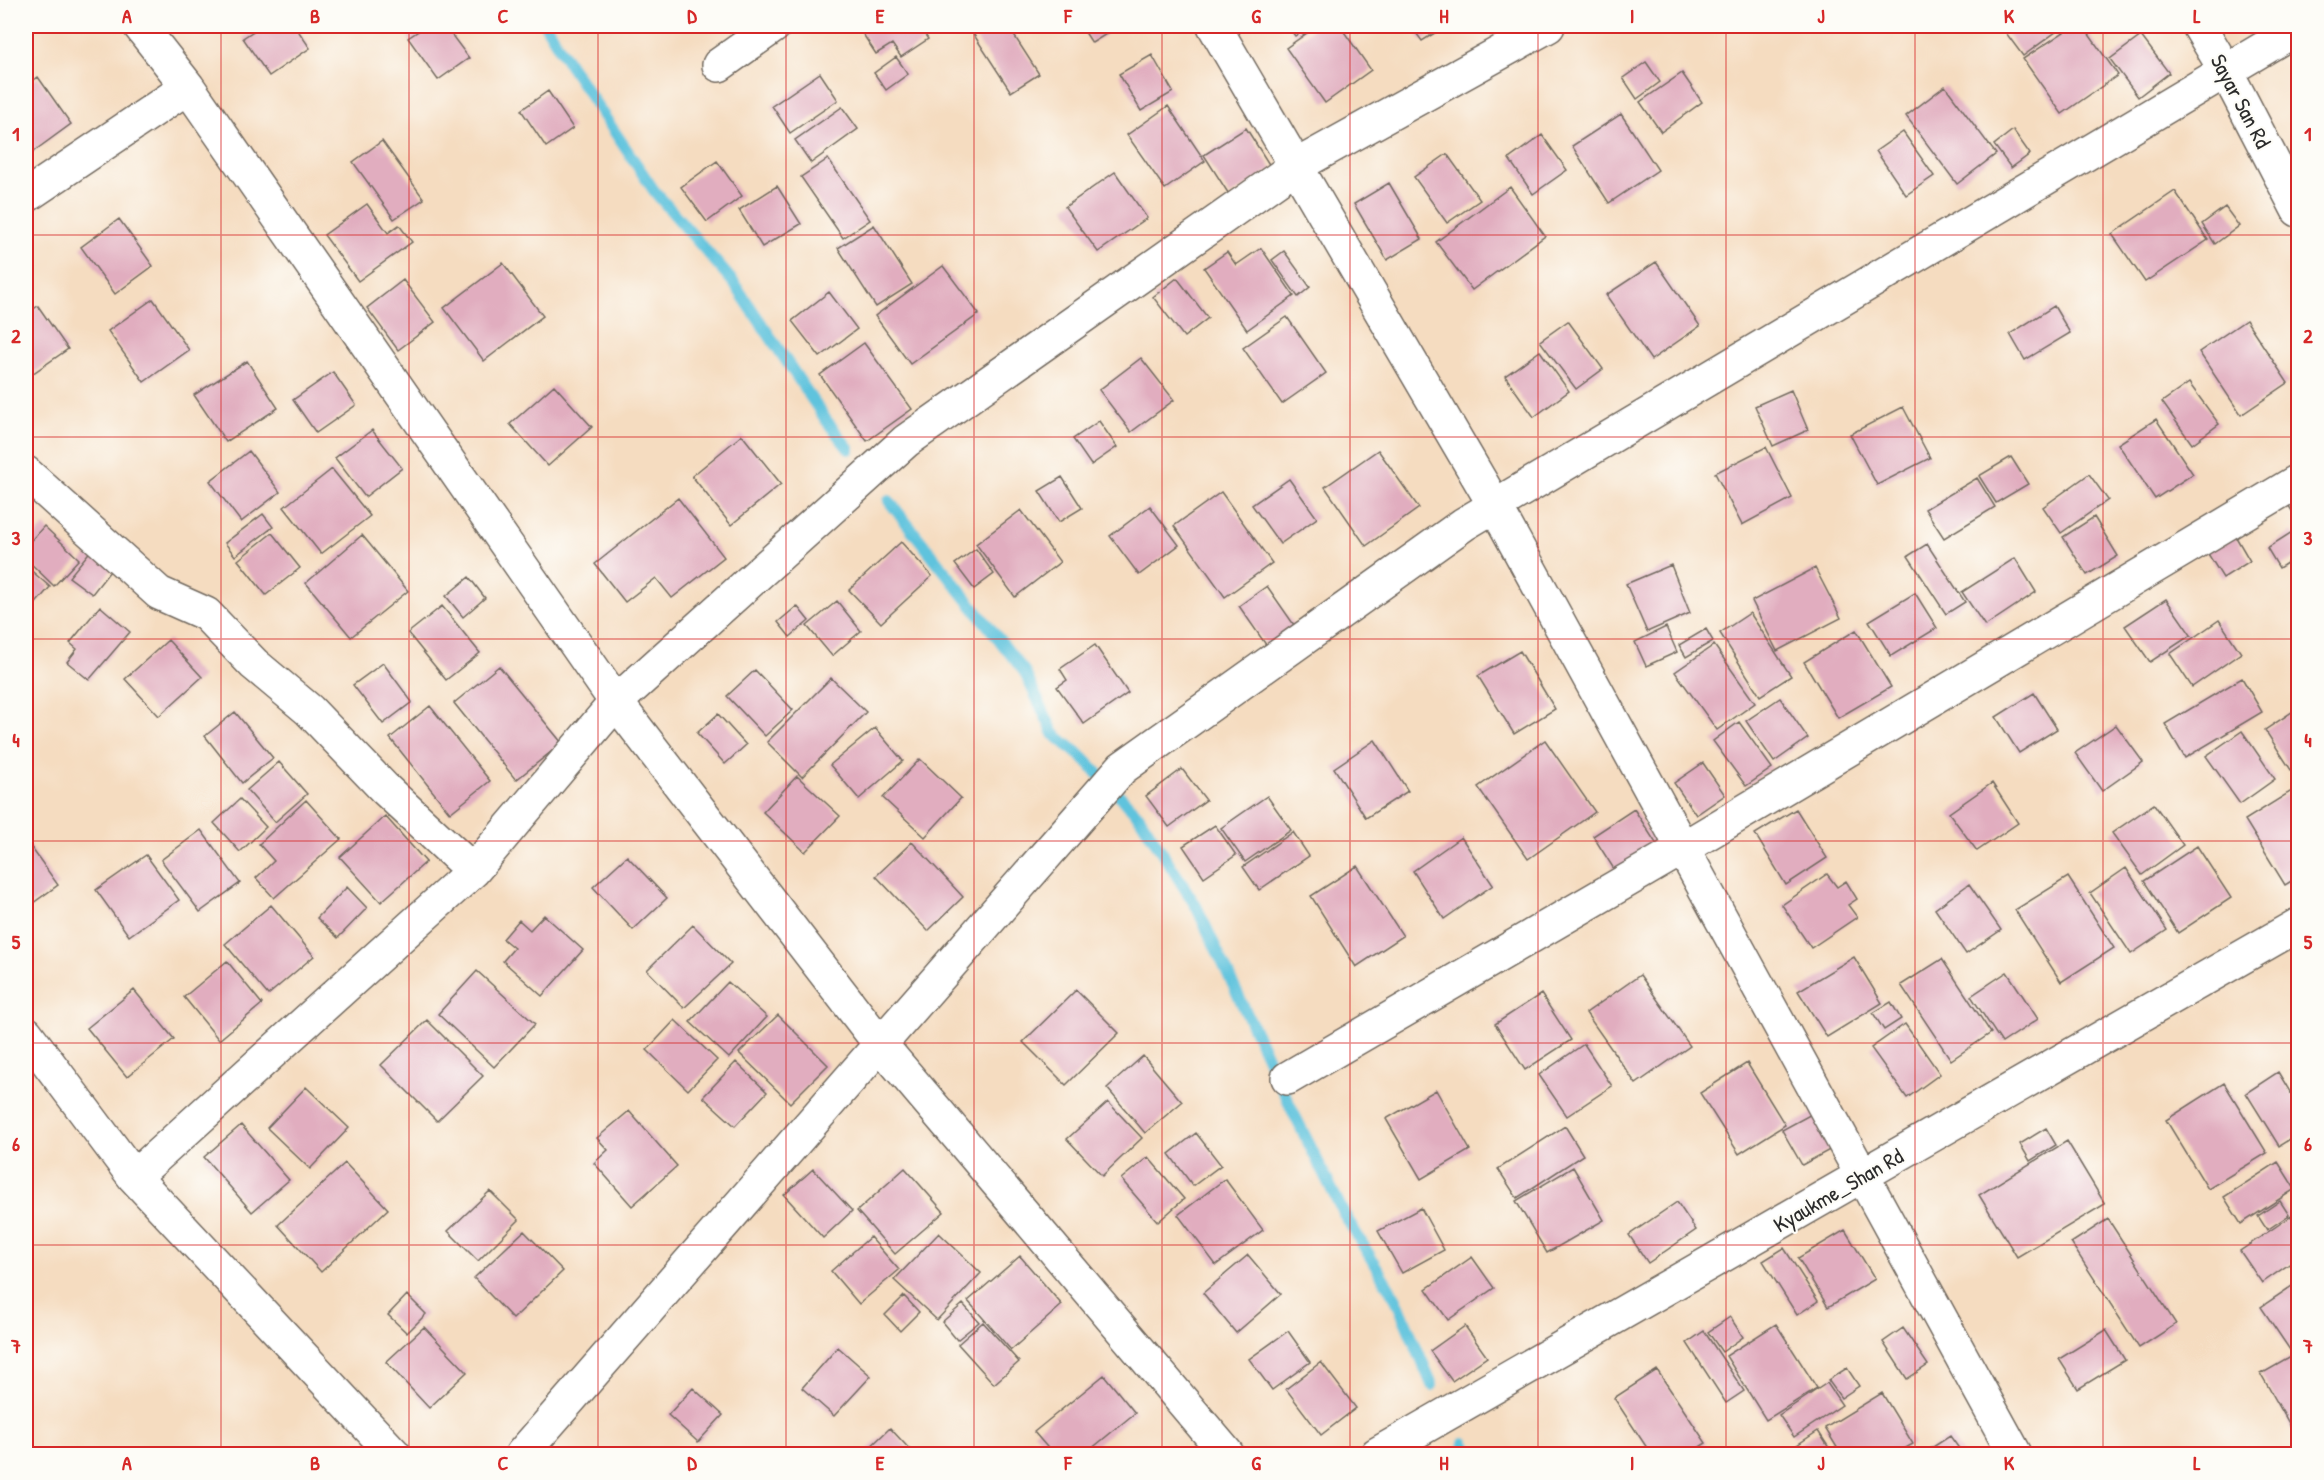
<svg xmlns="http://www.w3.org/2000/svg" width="2324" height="1480" viewBox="0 0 2324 1480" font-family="'Patrick Hand',sans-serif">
<rect width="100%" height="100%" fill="#fdfcf7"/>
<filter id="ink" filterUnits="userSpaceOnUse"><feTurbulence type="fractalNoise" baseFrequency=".0167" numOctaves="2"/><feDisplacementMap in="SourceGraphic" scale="12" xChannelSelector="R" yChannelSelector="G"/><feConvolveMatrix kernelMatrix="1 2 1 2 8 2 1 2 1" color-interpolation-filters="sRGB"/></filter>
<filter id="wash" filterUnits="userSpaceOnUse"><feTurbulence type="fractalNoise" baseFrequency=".008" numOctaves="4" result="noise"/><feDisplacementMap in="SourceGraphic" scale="24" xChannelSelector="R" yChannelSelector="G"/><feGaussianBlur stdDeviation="1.35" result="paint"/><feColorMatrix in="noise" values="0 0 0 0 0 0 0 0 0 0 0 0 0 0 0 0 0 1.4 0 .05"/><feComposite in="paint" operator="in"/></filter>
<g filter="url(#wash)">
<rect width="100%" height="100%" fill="#f5dcc0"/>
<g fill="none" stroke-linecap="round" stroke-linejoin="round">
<path stroke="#5fc3dd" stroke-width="12" d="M 546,26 L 569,64 L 655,192 L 734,283 L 826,420 L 849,449
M 889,501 L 1024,671 L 1054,734 L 1082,757 L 1139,816 L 1196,906 L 1295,1116 L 1344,1214 L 1396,1299 L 1432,1385
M 1464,1443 L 1470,1454"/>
</g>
<g id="blocks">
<path fill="#e1adbf" d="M 261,26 L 295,26 L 310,48 L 269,76 L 243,38 Z
M 426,26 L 445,26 L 469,58 L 438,80 L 408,38 Z
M 864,26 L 919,26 L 928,39 L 901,57 L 892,44 L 876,54 L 859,28 Z
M 982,26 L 1008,26 L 1039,74 L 1011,92 L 972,32 Z
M 1081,26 L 1119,26 L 1092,43 Z
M 1288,26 L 1310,26 L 1295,36 Z
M 1317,26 L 1340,26 L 1371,70 L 1325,103 L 1286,48 Z
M 1411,26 L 1446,26 L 1422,41 Z
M 2016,26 L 2064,26 L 2023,56 L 2006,33 Z
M 2073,26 L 2083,26 L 2118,75 L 2062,114 L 2023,59 Z
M 2141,36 L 2169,73 L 2138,97 L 2110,59 Z
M 1152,55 L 1173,92 L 1141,111 L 1119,74 Z
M 896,57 L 908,74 L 886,90 L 874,73 Z
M 1646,62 L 1660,82 L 1637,99 L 1623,78 Z
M 820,73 L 838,100 L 790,133 L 772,106 Z
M 1682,73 L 1702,102 L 1661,132 L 1640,102 Z
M 38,77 L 71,124 L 30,154 L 26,147 L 26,86 Z
M 1945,86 L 1996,154 L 1957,184 L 1906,116 Z
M 548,91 L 573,128 L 546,147 L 521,110 Z
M 1168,106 L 1205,161 L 1165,189 L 1127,135 Z
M 842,107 L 858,129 L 811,163 L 795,140 Z
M 1621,114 L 1658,170 L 1609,203 L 1572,146 Z
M 1246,128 L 1272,169 L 1230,196 L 1204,155 Z
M 2013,130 L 2030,154 L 2011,168 L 1994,145 Z
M 1903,132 L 1934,176 L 1906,195 L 1876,151 Z
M 1542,135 L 1567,170 L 1533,194 L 1509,159 Z
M 382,141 L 424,199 L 394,219 L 353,162 Z
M 1447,154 L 1480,200 L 1447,223 L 1414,177 Z
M 828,159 L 870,220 L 843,238 L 801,177 Z
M 717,161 L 742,196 L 707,222 L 681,187 Z
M 1115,172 L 1147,218 L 1098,252 L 1065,207 Z
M 1389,183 L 1422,239 L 1387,260 L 1354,204 Z
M 777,186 L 801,224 L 762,247 L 739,210 Z
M 1510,187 L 1545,236 L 1472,290 L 1436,242 Z
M 2175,191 L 2208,240 L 2145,282 L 2112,234 Z
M 367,204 L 388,233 L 399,225 L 412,242 L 358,281 L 324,235 Z
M 2225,207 L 2239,226 L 2215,244 L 2202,224 Z
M 119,219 L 153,266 L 115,294 L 81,247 Z
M 874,225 L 912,284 L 876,307 L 838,248 Z
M 1261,248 L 1294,296 L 1247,330 L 1204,268 L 1227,252 L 1236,265 Z
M 1284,251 L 1310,287 L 1298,297 L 1272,260 Z
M 1656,262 L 1700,326 L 1651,360 L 1606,295 Z
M 503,263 L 543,316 L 484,361 L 444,308 Z
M 943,266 L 979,314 L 910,364 L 875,316 Z
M 1177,278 L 1208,318 L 1184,337 L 1153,297 Z
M 403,280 L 435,322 L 398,350 L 367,308 Z
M 829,292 L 857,329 L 820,357 L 792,321 Z
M 153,299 L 189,350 L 144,382 L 108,331 Z
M 38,306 L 68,349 L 26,378 L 26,314 Z
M 2054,306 L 2070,333 L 2025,360 L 2010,334 Z
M 1287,317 L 1326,373 L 1282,404 L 1243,348 Z
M 2246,320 L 2288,383 L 2241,415 L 2199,352 Z
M 1568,321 L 1603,369 L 1576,389 L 1540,341 Z
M 864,343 L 912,409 L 867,441 L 820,375 Z
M 1540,351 L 1569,391 L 1534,417 L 1505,376 Z
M 1141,358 L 1174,400 L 1131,432 L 1099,390 Z
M 247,361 L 278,408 L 226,442 L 194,395 Z
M 333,372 L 356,405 L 316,433 L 293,400 Z
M 2189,383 L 2219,424 L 2192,444 L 2162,402 Z
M 554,385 L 592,427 L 548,466 L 510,424 Z
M 1791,390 L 1808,430 L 1773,446 L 1755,406 Z
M 1903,407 L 1930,458 L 1877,485 L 1850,434 Z
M 2156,419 L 2193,474 L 2155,499 L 2118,444 Z
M 1099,421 L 1117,447 L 1091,465 L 1073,439 Z
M 372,430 L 402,468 L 365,497 L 335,458 Z
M 742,435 L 781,484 L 731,525 L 692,476 Z
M 1766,447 L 1792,498 L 1742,525 L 1715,473 Z
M 1378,450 L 1419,508 L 1366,546 L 1325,487 Z
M 249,451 L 280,492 L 241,522 L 210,481 Z
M 2011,457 L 2028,484 L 1996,503 L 1979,476 Z
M 332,469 L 370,516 L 321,554 L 284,507 Z
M 2089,474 L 2108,500 L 2061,533 L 2043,507 Z
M 1062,477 L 1082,508 L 1059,522 L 1039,491 Z
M 1977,478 L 1995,507 L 1944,538 L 1925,509 Z
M 1289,479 L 1317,518 L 1280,544 L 1252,505 Z
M 1221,492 L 1272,563 L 1225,597 L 1174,526 Z
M 678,498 L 724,557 L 672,598 L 656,578 L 625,602 L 595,564 Z
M 2298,500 L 2298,521 L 2289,506 Z
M 1150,506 L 1179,545 L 1139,575 L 1110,536 Z
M 1021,510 L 1060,562 L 1015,597 L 976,544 Z
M 263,514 L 273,527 L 235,556 L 225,543 Z
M 2094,517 L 2118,556 L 2087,575 L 2063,537 Z
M 44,526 L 79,559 L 54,586 L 26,559 L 26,546 Z
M 2233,532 L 2250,561 L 2223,578 L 2205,549 Z
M 2292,532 L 2298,543 L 2298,556 L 2279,568 L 2267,548 Z
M 272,533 L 300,568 L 266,595 L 238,560 Z
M 362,535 L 408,591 L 351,637 L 306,583 Z
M 901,542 L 932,576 L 881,623 L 849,590 Z
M 1927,544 L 1965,602 L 1946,614 L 1908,556 Z
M 92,549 L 114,566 L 92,594 L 69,577 Z
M 976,549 L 994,574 L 974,589 L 955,564 Z
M 2015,558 L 2036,592 L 1985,626 L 1962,592 Z
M 1671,565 L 1690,613 L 1647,632 L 1626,584 Z
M 26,566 L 50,587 L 31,609 L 26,604 Z
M 1815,568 L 1841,618 L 1777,651 L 1752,601 Z
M 469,577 L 485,598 L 463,617 L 446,596 Z
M 1267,586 L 1299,632 L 1271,652 L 1239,606 Z
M 1915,593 L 1937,628 L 1891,656 L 1869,621 Z
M 2166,599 L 2191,635 L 2150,662 L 2125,626 Z
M 837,601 L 861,631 L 832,656 L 807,626 Z
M 100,606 L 130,632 L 89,680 L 67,662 L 77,649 L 70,643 Z
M 442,606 L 480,653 L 446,680 L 408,633 Z
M 797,606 L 809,621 L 790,637 L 778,622 Z
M 1750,613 L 1791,676 L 1760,696 L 1720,633 Z
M 2219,620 L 2241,653 L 2192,687 L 2170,654 Z
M 1666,627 L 1677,652 L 1646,666 L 1635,642 Z
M 1706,629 L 1713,641 L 1686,657 L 1679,645 Z
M 1856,630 L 1891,687 L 1838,718 L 1804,662 Z
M 168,640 L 202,677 L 159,716 L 125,679 Z
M 1095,645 L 1128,693 L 1084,724 L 1057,687 L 1067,680 L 1060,669 Z
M 1714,645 L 1755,703 L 1717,730 L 1675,672 Z
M 1520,651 L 1555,709 L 1514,734 L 1478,676 Z
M 383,663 L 412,702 L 383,724 L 353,685 Z
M 499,666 L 562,743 L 516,780 L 454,703 Z
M 755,670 L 793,710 L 765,736 L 727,696 Z
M 831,678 L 866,712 L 802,777 L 767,742 Z
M 2242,678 L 2262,712 L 2185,758 L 2165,724 Z
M 2034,693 L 2057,729 L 2019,753 L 1996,717 Z
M 1780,698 L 1808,738 L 1774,762 L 1746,721 Z
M 430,706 L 490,781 L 450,813 L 390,738 Z
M 2298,708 L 2298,765 L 2291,770 L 2265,730 Z
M 235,712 L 273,758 L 242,783 L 205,736 Z
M 718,714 L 746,745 L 725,764 L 697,733 Z
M 1739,722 L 1772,768 L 1746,786 L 1713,741 Z
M 2116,725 L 2143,762 L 2102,791 L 2075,753 Z
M 875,728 L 903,761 L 859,799 L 830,765 Z
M 2242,731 L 2275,779 L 2240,804 L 2206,756 Z
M 1375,740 L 1408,791 L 1366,818 L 1334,768 Z
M 1545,740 L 1595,812 L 1528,859 L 1478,787 Z
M 920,759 L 961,798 L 925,837 L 883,798 Z
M 279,762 L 307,794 L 275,822 L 247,790 Z
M 1703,763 L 1725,795 L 1696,815 L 1674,783 Z
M 1182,769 L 1206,800 L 1169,827 L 1146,796 Z
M 797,776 L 840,816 L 805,852 L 763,812 Z
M 1992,783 L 2018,823 L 1977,851 L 1949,813 Z
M 2298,787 L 2298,877 L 2285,885 L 2245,820 Z
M 1267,796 L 1291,830 L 1245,862 L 1221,828 Z
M 240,799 L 266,827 L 240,852 L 214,823 Z
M 306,800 L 341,839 L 274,898 L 256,878 L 274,861 L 259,844 Z
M 2154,804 L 2183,845 L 2142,875 L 2112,833 Z
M 1634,809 L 1661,851 L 1619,877 L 1593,836 Z
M 1796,809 L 1827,858 L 1786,885 L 1755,834 Z
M 385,816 L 426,862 L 381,902 L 340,857 Z
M 1215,825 L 1236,855 L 1204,877 L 1183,846 Z
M 201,830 L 240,883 L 200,912 L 161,860 Z
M 1293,832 L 1309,856 L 1259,890 L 1243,867 Z
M 1461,837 L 1493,885 L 1444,919 L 1413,871 Z
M 912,842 L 963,897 L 928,931 L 876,876 Z
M 28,843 L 58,885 L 26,908 L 26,845 Z
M 2197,846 L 2231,898 L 2178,933 L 2144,881 Z
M 146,855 L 179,900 L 129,936 L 96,890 Z
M 627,856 L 667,898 L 633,930 L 593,887 Z
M 1357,866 L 1403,936 L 1356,967 L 1311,896 Z
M 2126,868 L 2167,930 L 2131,954 L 2090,893 Z
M 1827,874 L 1837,887 L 1846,881 L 1857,899 L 1848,905 L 1857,917 L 1811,948 L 1782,905 Z
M 2068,877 L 2114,948 L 2061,982 L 2015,910 Z
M 1969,884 L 2001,930 L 1966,954 L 1935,909 Z
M 347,887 L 367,908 L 338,938 L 317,918 Z
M 271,905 L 314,956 L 268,995 L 225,944 Z
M 544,915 L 583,950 L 542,996 L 503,961 L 514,948 L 503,939 L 519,920 L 530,930 Z
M 693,925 L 731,964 L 684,1008 L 647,970 Z
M 1854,957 L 1882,1003 L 1827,1037 L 1798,991 Z
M 1942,959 L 1991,1033 L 1951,1060 L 1901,985 Z
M 227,961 L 262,1004 L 219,1040 L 184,997 Z
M 477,971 L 535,1024 L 494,1067 L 438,1014 Z
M 2007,972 L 2038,1019 L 2002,1043 L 1971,996 Z
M 1640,975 L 1690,1046 L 1636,1084 L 1586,1013 Z
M 728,982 L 767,1017 L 729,1058 L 690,1022 Z
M 134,990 L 174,1039 L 127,1077 L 87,1028 Z
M 1076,990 L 1119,1033 L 1066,1085 L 1023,1042 Z
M 1541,994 L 1571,1040 L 1525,1070 L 1495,1024 Z
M 1891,1002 L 1901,1019 L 1884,1030 L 1873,1013 Z
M 778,1015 L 828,1065 L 790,1103 L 739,1053 Z
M 427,1020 L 483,1076 L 437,1121 L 381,1065 Z
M 675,1020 L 717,1060 L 688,1090 L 647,1050 Z
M 1905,1024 L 1940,1074 L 1907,1098 L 1871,1048 Z
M 1584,1044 L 1612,1086 L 1567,1116 L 1539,1075 Z
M 1143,1056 L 1182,1102 L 1145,1133 L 1107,1088 Z
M 736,1062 L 767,1092 L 735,1126 L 703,1097 Z
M 1747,1063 L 1785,1125 L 1739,1154 L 1700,1093 Z
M 2278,1072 L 2298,1105 L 2298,1134 L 2279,1146 L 2246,1093 Z
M 2224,1083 L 2267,1153 L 2208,1189 L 2166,1120 Z
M 306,1087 L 349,1128 L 310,1169 L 267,1128 Z
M 1436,1090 L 1470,1150 L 1421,1179 L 1386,1119 Z
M 1108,1102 L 1142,1138 L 1102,1176 L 1067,1139 Z
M 629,1111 L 677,1166 L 632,1206 L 594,1163 L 608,1150 L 597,1138 Z
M 1817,1111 L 1837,1146 L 1802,1165 L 1782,1130 Z
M 241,1125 L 289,1180 L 252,1212 L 204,1157 Z
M 1565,1126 L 1583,1155 L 1517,1198 L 1498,1169 Z
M 2046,1128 L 2056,1145 L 2030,1161 L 2020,1144 Z
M 1196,1133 L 1221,1165 L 1193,1186 L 1169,1154 Z
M 2067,1141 L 2105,1204 L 2017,1257 L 1979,1195 Z
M 1148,1157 L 1184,1199 L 1158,1222 L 1121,1179 Z
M 2278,1162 L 2295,1189 L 2241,1224 L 2224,1197 Z
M 345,1163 L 388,1209 L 321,1272 L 278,1225 Z
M 1573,1167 L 1604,1220 L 1547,1253 L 1516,1201 Z
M 905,1168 L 944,1212 L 895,1254 L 857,1211 Z
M 813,1169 L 852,1211 L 823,1238 L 784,1195 Z
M 1225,1179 L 1263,1230 L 1216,1265 L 1178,1215 Z
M 490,1191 L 519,1220 L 478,1261 L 448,1231 Z
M 2280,1201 L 2289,1215 L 2267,1230 L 2258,1216 Z
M 1677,1202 L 1696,1230 L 1648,1263 L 1629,1235 Z
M 1421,1208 L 1444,1250 L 1402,1273 L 1378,1231 Z
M 2293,1215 L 2298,1223 L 2298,1258 L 2262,1283 L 2240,1251 Z
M 2108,1219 L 2176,1324 L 2139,1348 L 2071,1243 Z
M 1845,1230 L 1875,1279 L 1828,1307 L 1798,1258 Z
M 524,1231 L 563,1271 L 513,1319 L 474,1278 Z
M 939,1233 L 981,1273 L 937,1320 L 894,1280 Z
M 870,1237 L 899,1270 L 859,1304 L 831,1271 Z
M 1784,1248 L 1818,1301 L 1797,1315 L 1763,1261 Z
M 1248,1255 L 1281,1294 L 1236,1333 L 1203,1293 Z
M 1020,1256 L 1062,1305 L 1011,1350 L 968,1301 Z
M 1472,1257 L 1494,1288 L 1448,1320 L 1426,1289 Z
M 2298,1282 L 2298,1345 L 2290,1350 L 2261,1307 Z
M 407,1295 L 426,1314 L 407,1333 L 388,1315 Z
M 904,1296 L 919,1312 L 900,1331 L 885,1315 Z
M 963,1304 L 979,1322 L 957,1340 L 942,1322 Z
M 1730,1317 L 1743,1337 L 1722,1352 L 1708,1332 Z
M 983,1322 L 1019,1362 L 994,1384 L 958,1344 Z
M 1776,1324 L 1817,1388 L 1766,1420 L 1726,1356 Z
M 1465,1326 L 1487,1357 L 1452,1381 L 1430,1351 Z
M 424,1327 L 467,1372 L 429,1408 L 386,1362 Z
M 1903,1328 L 1928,1365 L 1907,1379 L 1883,1342 Z
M 2106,1330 L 2125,1360 L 2078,1389 L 2059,1359 Z
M 1288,1331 L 1310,1362 L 1272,1390 L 1249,1359 Z
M 1704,1331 L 1744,1391 L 1726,1403 L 1687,1343 Z
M 838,1347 L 871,1376 L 834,1416 L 802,1388 Z
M 2298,1353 L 2298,1430 L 2294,1432 L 2261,1374 Z
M 1321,1362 L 1356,1408 L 1321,1435 L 1286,1389 Z
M 1847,1368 L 1859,1386 L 1841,1398 L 1828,1380 Z
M 1657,1370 L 1706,1443 L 1689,1454 L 1651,1454 L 1614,1398 Z
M 1104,1375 L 1135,1413 L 1085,1454 L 1053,1454 L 1034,1432 Z
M 1827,1383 L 1842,1405 L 1794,1437 L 1779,1415 Z
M 693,1388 L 723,1415 L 698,1442 L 668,1415 Z
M 1882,1393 L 1913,1444 L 1895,1454 L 1841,1454 L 1825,1428 Z
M 890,1428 L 914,1454 L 863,1454 Z
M 1818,1431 L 1833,1454 L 1790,1454 L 1788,1451 Z
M 1950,1436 L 1963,1454 L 1922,1454 Z"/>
</g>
</g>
<g filter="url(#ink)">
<use href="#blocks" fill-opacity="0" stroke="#72695f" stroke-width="1.5"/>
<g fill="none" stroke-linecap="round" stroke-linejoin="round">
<defs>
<path id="minor" d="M 140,26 L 188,87 L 616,702 L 880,1044 L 1227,1454
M 1214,26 L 1495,506 L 2015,1454
M 2199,26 L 2226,71 L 2298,210
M 719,65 L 774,26
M 26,196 L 188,87
M 26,473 L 159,593 L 206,614 L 254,664 L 309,710 L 385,789 L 473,871
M 26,1033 L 134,1177 L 394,1454
M 1288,1078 L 1683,848 L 2298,481
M 134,1177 L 473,871 L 616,702 L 906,441 L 1296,166 L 1548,26
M 522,1454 L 1122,768 L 1464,524 L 2298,28
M 1377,1454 L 2298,925"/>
</defs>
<use href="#minor" stroke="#72695f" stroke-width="36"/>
<use href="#minor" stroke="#fff" stroke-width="33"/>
</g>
</g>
<path fill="none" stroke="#d62828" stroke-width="1.5" stroke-opacity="0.55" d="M 221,26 L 221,1454M 409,26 L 409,1454M 598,26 L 598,1454M 786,26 L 786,1454M 974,26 L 974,1454M 1162,26 L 1162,1454M 1350,26 L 1350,1454M 1538,26 L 1538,1454M 1726,26 L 1726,1454M 1915,26 L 1915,1454M 2103,26 L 2103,1454M 26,235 L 2298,235M 26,437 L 2298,437M 26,639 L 2298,639M 26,841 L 2298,841M 26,1043 L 2298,1043M 26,1245 L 2298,1245"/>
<g text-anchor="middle" stroke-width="4.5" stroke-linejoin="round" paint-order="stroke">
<g font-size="22" fill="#2b2b2b" stroke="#fdfcf7">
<text transform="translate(2241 101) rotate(62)" y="8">Sayar San Rd</text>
<text transform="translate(1838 1190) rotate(-30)" y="8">Kyaukme_Shan Rd</text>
</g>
</g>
<rect width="2324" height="1480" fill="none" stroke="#fdfcf7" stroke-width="66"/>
<rect x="33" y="33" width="2258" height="1414" fill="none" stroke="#d62828" stroke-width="2"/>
<g font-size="20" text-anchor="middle" font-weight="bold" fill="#d62828">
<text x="127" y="23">A</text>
<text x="315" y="23">B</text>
<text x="503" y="23">C</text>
<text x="692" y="23">D</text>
<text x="880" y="23">E</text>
<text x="1068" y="23">F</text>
<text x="1256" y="23">G</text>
<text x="1444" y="23">H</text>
<text x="1632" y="23">I</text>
<text x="1821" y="23">J</text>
<text x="2009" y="23">K</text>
<text x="2197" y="23">L</text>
<text x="16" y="141">1</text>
<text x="2308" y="141">1</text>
<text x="16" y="343">2</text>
<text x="2308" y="343">2</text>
<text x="16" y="545">3</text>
<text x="2308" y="545">3</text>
<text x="16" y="747">4</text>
<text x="2308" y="747">4</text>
<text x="16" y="949">5</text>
<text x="2308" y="949">5</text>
<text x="16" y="1151">6</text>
<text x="2308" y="1151">6</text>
<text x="16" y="1353">7</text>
<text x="2308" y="1353">7</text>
<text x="127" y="1470">A</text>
<text x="315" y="1470">B</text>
<text x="503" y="1470">C</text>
<text x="692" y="1470">D</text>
<text x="880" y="1470">E</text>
<text x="1068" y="1470">F</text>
<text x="1256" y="1470">G</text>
<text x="1444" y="1470">H</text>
<text x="1632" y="1470">I</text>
<text x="1821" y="1470">J</text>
<text x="2009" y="1470">K</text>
<text x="2197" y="1470">L</text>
</g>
</svg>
